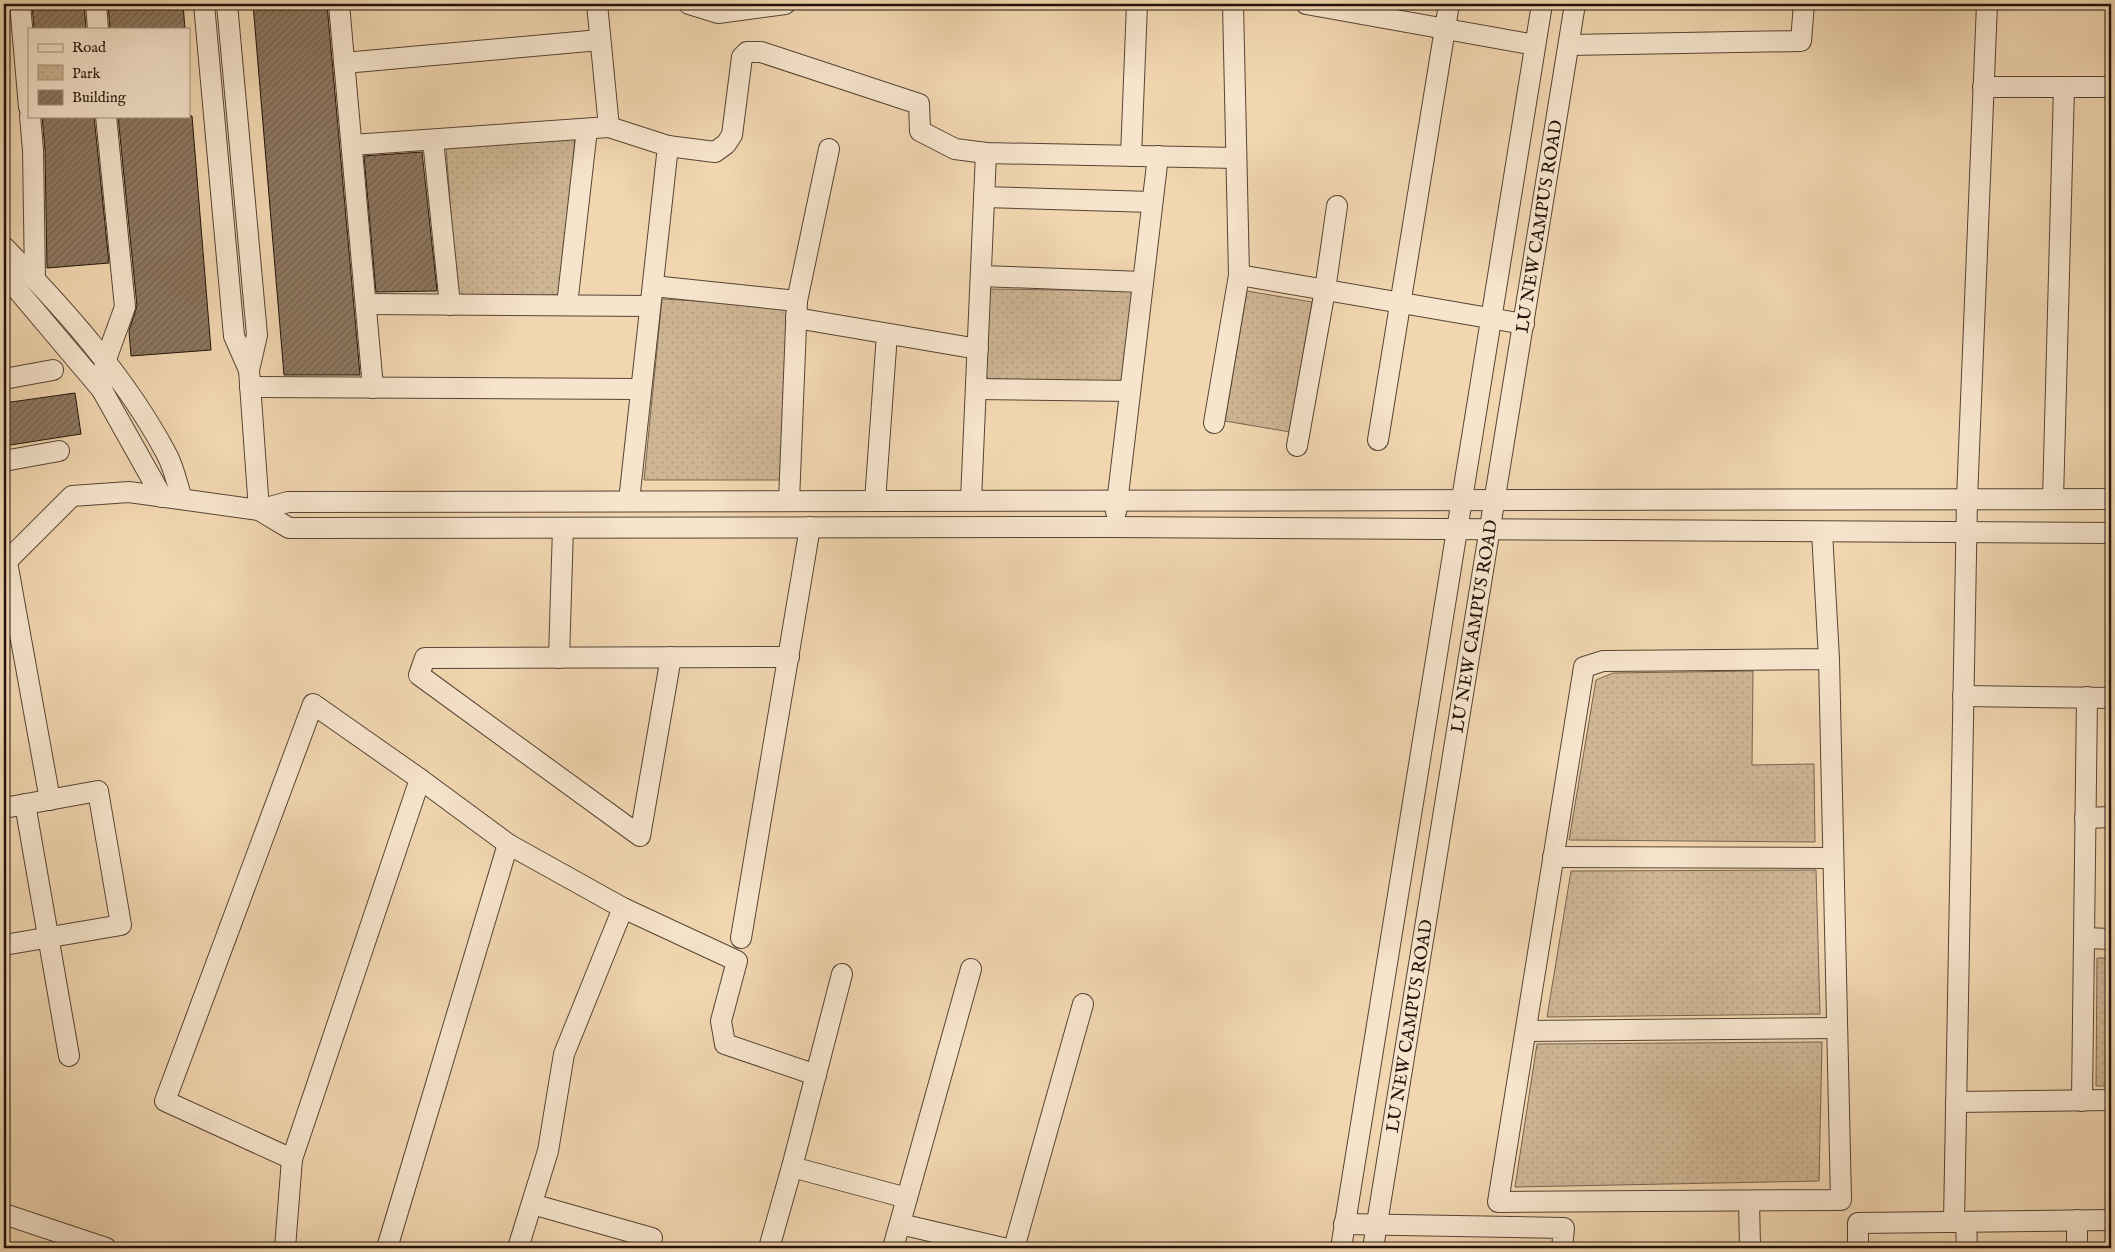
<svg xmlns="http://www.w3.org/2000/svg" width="2115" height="1252" viewBox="0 0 2115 1252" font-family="'IM FELL English',serif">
<defs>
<pattern id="park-dots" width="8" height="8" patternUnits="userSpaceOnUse" patternTransform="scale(1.25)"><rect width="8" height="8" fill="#ceb594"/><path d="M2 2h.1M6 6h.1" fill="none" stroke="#b19b7e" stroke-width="1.8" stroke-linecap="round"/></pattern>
<pattern id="building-hatch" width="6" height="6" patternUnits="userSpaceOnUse" patternTransform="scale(1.25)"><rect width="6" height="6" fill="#8e7861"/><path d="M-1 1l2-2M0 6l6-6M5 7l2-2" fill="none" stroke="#74614e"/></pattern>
</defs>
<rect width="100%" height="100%" fill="#f1d6b0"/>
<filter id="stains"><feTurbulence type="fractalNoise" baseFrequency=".004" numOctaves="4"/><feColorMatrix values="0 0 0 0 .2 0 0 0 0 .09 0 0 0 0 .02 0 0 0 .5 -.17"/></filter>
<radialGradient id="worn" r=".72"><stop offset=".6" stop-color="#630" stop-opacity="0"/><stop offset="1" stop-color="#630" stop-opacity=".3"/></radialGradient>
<path fill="url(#park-dots)" stroke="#786450" d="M 575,137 L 561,295 L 457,298 L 446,147 Z
M 988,289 L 1136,291 L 1123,382 L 985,379 Z
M 1247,291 L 1312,302 L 1290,432 L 1225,421 Z
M 662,299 L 787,306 L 781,480 L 644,480 Z
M 1753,671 L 1752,765 L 1814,764 L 1815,842 L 1569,840 L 1596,680 L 1613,673 Z
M 1816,870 L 1820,1014 L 1547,1017 L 1571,871 Z
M 2097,958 L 2111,958 L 2111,1086 L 2096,1086 Z
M 1822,1042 L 1819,1181 L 1515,1187 L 1537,1044 Z"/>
<path fill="url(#building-hatch)" stroke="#23130b" d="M 32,4 L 84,4 L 86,29 L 34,29 Z
M 108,4 L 183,4 L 185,29 L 110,29 Z
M 253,4 L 327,4 L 360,375 L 284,375 Z
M 42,116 L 94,116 L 109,263 L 47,268 L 45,150 Z
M 118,116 L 192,116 L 211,350 L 131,356 L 129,331 L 137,306 Z
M 422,152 L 437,291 L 376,292 L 364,156 Z
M 75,393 L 81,434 L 4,446 L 4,403 Z"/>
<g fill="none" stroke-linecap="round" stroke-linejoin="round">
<defs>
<g id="minor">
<path d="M 20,4 L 29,107"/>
<path d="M 96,4 L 98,29"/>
<path d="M 204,4 L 234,336 L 249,370"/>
<path d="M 227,4 L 257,335 L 249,370 L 259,510"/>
<path d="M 339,4 L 373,388"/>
<path d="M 597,4 L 609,127 L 668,146 L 629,501"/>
<path d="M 689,4 L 718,13 L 785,4"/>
<path d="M 1306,4 L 1535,45"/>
<path d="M 1569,45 L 1801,41 L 1804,4"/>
<path d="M 344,63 L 600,40"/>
<path d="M 1983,87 L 2111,87"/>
<path d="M 30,116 L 33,150 L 35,280"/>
<path d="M 433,140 L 450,305"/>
<path d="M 352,145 L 609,127"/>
<path d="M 668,146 L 715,152 L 726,144 L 732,135 L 742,57 L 747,52 L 761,52 L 919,104 L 920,131 L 955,149 L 986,153 L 1236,158"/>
<path d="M 1131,156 L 1137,4"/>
<path d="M 984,197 L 1152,202"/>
<path d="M 4,247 C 64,309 125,376 166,453 C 174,467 177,484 182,499"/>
<path d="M 4,274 L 102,390 L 162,497"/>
<path d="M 1239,275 L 1524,324"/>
<path d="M 981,276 L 1143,282"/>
<path d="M 653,286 L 797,301"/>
<path d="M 366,304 L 650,306"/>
<path d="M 567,305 L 587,129"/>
<path d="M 796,318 L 978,349"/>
<path d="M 4,379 L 53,370"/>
<path d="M 250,387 L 641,389"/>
<path d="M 976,389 L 1130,391"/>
<path d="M 102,390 L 105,362 L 125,307 L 106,116"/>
<path d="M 1214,423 L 1239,275 L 1233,4"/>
<path d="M 1378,440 L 1449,4"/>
<path d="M 1297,446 L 1325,290 L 1337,206"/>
<path d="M 4,461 L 59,451"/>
<path d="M 2053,499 L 2064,87"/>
<path d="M 971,500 L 986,153"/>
<path d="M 789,501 L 797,301 L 829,149"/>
<path d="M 875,501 L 887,334"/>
<path d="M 259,510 L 288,502 L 2111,499"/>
<path d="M 1116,512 L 1158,156"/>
<path d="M 1822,532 L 1829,659 L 1841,1200 L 1498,1202 L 1584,667 L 1603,661 L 1829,659"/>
<path d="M 4,555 L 7,562 L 50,800"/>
<path d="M 4,564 L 72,496 L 129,492 L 259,510 L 289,528 L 1114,527 L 2111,533"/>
<path d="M 671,657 L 640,836 L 419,675 L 425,658 L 789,657"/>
<path d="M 559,658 L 563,528"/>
<path d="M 1963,696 L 2111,698"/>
<path d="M 25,804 L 69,1056"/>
<path d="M 4,808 L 98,791 L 121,925 L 4,945"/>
<path d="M 2085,818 L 2111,817"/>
<path d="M 1553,857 L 1833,858"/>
<path d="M 741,938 L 810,527"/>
<path d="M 2084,938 L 2111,939"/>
<path d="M 1526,1031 L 1837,1028"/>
<path d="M 2082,1101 L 2087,697"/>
<path d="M 1956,1102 L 2111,1100"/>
<path d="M 292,1159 L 165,1101 L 313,704 L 420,779 L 508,844 L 623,908 L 737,961 L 721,1021 L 725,1044 L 816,1075"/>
<path d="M 792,1167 L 907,1198"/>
<path d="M 1749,1201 L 1750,1248"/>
<path d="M 532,1204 L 652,1238 L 649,1248"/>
<path d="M 4,1214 L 106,1248"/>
<path d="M 1954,1222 L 1967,499 L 1987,4"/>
<path d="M 1966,1222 L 1967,1248"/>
<path d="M 900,1224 L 1003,1248"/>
<path d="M 1344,1224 L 1564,1228 L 1562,1248"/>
<path d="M 285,1248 L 292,1159 L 420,779"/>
<path d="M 387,1248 L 508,844"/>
<path d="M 518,1248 L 548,1151 L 564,1054 L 623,908"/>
<path d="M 769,1248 L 792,1167 L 842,974"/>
<path d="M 893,1248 L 971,969"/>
<path d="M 1014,1248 L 1083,1004"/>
<path d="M 1341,1248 L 1542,4"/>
<path id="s1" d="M 1373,1248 L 1575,4"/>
<path d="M 1858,1248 L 1858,1223 L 2111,1220"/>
<path d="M 2077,1248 L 2077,1220"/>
</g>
</defs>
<use href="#minor" stroke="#564434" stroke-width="22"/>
<use href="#minor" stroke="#f6e4cc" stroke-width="20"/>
</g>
<g text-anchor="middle" stroke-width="4.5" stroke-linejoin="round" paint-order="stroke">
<g font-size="18" fill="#23130b" stroke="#f6e4cc">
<text dy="6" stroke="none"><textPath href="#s1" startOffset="1035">LU NEW CAMPUS ROAD</textPath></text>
<text dy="6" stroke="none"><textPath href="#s1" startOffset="630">LU NEW CAMPUS ROAD</textPath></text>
<text dy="6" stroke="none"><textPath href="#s1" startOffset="225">LU NEW CAMPUS ROAD</textPath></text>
</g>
</g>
<rect width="2115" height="1252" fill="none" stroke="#f1d6b0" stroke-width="20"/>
<rect x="5" y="5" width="2105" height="1242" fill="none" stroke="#23130b" stroke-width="2.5"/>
<rect x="10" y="10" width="2095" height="1232" fill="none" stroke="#23130b"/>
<rect x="28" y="28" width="162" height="90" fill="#f6e4cc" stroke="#a2907f"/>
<rect x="38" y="44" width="25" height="8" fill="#f6e4cc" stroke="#a2907f"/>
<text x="72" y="52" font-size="15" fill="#23130b">Road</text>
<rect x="38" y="65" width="25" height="15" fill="url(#park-dots)" stroke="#a2907f"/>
<text x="72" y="78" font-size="15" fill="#23130b">Park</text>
<rect x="38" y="90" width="25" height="15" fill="url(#building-hatch)" stroke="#a2907f"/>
<text x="72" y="102" font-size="15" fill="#23130b">Building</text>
<rect width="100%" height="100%" filter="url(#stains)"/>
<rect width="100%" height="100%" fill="url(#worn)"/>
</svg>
